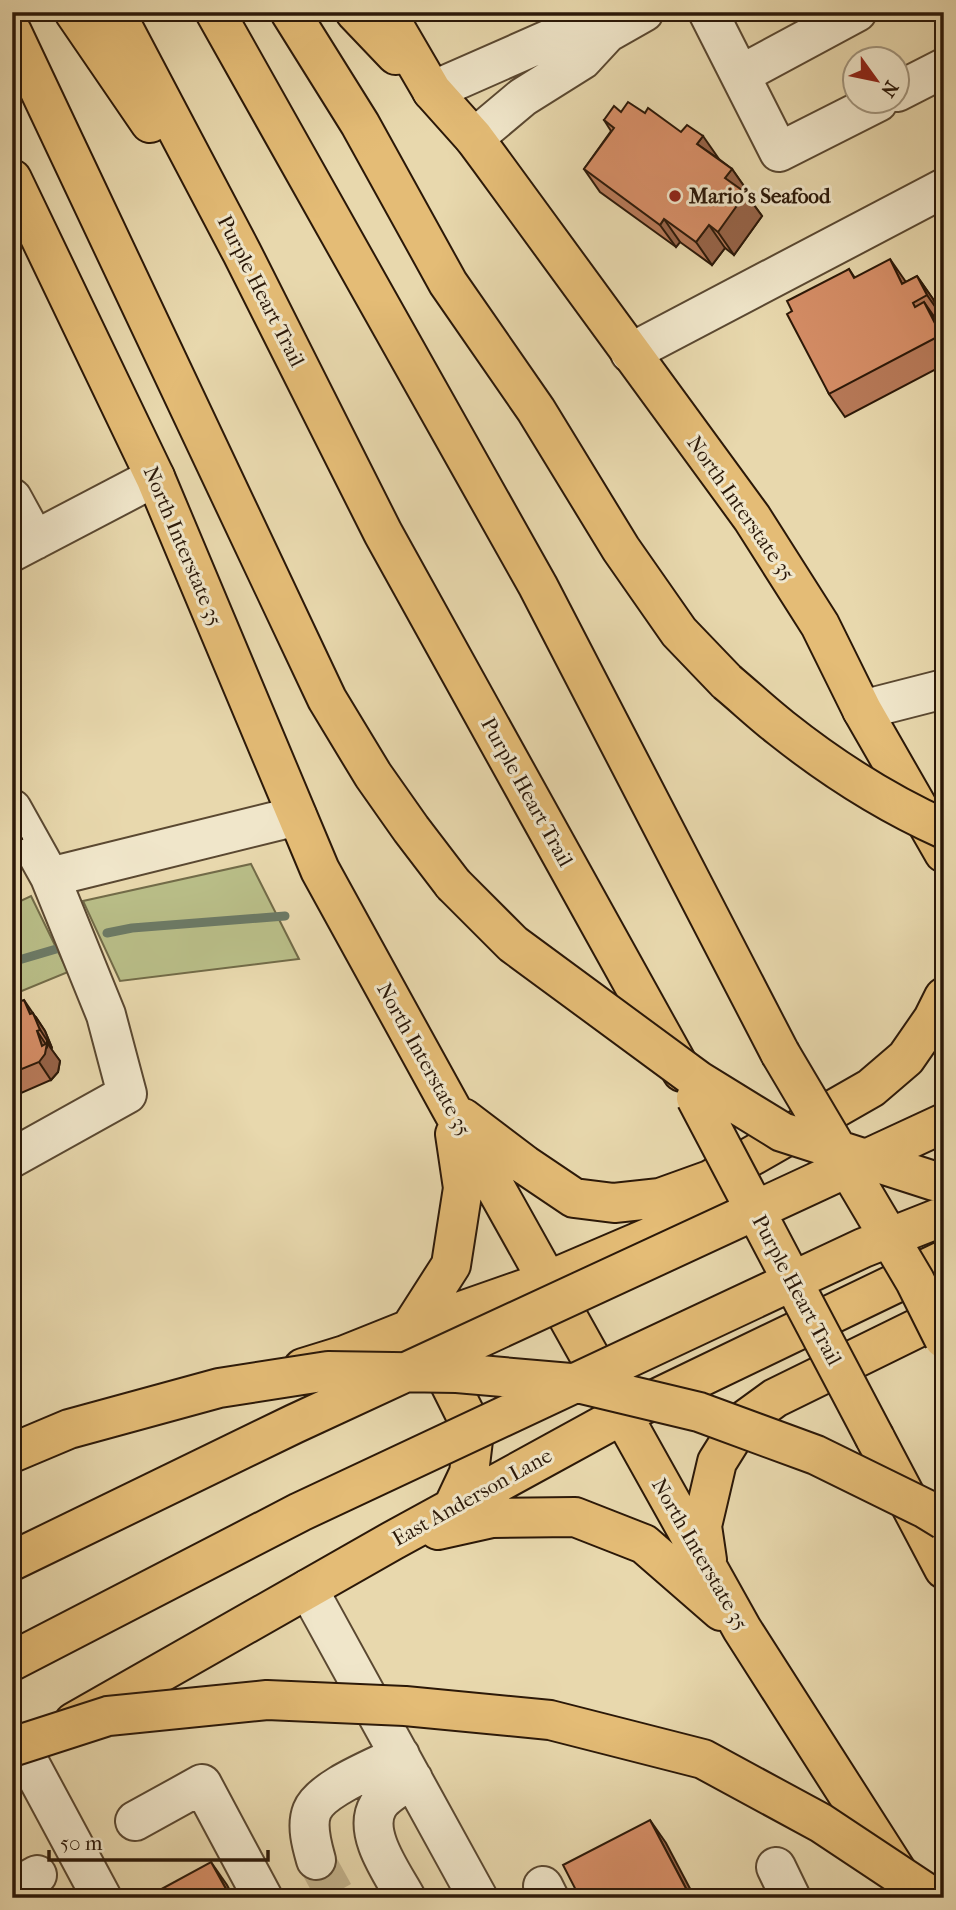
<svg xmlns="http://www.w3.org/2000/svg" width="956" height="1910" viewBox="0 0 956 1910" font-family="'IM FELL French Canon',serif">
<rect width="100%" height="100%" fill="#e8d8ad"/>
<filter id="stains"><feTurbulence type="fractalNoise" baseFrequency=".00286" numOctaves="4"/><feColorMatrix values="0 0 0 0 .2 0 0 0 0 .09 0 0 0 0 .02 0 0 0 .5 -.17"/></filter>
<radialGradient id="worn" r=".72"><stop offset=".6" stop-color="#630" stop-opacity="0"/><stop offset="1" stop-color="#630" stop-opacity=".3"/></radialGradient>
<path fill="#b9be88" stroke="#726b48" stroke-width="2" d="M 251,864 L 299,959 L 120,981 L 83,901 Z
M 31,896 L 68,972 L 12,995 L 12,905 Z"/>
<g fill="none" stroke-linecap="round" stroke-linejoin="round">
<path stroke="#6c7a66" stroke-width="9" d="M 107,933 L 132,928 L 285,916
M 12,962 L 63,947"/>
<path stroke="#c2b28c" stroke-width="38" stroke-dasharray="38 19" stroke-linecap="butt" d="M 316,1860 L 337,1898"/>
<defs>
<path id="minor" d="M 708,12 L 779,152 L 878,102
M 740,75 L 857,12
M 432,91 L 566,32 L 607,33
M 897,92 L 944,68
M 474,138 L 523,97 L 582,60 L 607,33 L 644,12
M 630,353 L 944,188
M 12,498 L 35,540
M 12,552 L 155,477
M 862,710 L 944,689
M 12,809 L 50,877
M 12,1158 L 127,1094 L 106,1015 L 50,877 L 297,816
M 308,1589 L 478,1898
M 23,1751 L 102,1898
M 135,1821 L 202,1784 L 263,1898
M 316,1860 C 312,1846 306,1826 312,1811 C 321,1788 377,1767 400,1755
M 776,1867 L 791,1898
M 543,1886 L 549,1898
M 12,1889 L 37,1875
M 406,1898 C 393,1874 362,1833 378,1806 C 385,1794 402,1786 413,1779"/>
<path id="major" d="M 355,12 L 396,55
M 386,12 L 432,91 L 474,138 L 491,161 L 752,518 L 820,625 L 862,710 L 944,853
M 12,179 L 155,477 L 320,870 L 451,1108 L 742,1629 L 901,1878
M 463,1118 L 525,1165 L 574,1198 L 614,1203 L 660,1198 L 710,1180 L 871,1088 L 906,1058 L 933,1019 L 944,997
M 410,1329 L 451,1265 L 463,1188 L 455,1134
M 419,1356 L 442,1368 L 474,1432 L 469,1473 L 453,1507
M 303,1368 L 345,1355 L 410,1329 L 547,1281 L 720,1207
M 438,1530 L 492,1518 L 575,1517 L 644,1544 L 721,1611
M 707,1560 L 702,1526 L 717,1462 L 742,1422 L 775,1398 L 944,1315
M 74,1722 L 392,1541 L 622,1415 L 944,1260"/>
<path id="highway" d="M 74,12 L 150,123
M 115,12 L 242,253 L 383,533 L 682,1072
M 215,12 L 538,586 L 780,1053
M 290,12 L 360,124 L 448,283 L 536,410 L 621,549 L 679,632 L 727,682
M 12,32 L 327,699 L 373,775 L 411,829 L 453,884
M 875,1438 L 944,1569"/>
</defs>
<use href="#minor" stroke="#5a4831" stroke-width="42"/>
<use href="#major" stroke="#2b1808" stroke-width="42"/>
<use href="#highway" stroke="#2b1808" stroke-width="42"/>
<use href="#minor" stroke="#f0e6ca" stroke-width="38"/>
<use href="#major" stroke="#e4bc76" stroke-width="38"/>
<use href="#highway" stroke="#e4bc76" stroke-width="38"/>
<defs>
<path id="highway-bridge" d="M 727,682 C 745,697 763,714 781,728 C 830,767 886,803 944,829
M 453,884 L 513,944 L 699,1081 L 782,1132 L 934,1181 L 944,1182
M 780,1053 L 915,1281 L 944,1339
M 696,1098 L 875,1438
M 12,1453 L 69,1429 L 219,1388 L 328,1371 L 457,1373 L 582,1384 L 699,1412 L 816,1455 L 926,1509 L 944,1520
M 12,1561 L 294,1424 L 944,1123
M 12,1661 L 300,1512 L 863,1248 L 944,1216
M 12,1747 L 108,1716 L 267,1700 L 405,1706 L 550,1720 L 703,1759 L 821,1823 L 934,1898"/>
</defs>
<use href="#highway-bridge" stroke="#2b1808" stroke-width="42" stroke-linecap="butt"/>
<use href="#highway-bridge" stroke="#e4bc76" stroke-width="38"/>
</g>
<path fill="#b87a59" stroke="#2b1808" stroke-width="2" d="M 621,112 L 645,113 L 719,159 L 732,169 L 748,192 L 746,194 L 762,216 L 734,255 L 725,248 L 712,265 L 680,242 L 676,247 L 600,192 L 584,169 L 611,131 L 604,120 Z
M 849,269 L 855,278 L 906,282 L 917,276 L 933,299 L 943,318 L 937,321 L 944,333 L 944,365 L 845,417 L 829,394 L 792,311 Z
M 12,821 L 22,839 L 12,844 Z
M 12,1004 L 36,1017 L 45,1031 L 52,1048 L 51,1049 L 60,1061 L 58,1072 L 51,1080 L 12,1097 Z"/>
<path fill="#966348" stroke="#2b1808" stroke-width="2" d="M 703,136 L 719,159 L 697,144 Z
M 732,169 L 748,192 L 746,194 L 762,216 L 734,255 L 718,232 L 725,178 Z
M 664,219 L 680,242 L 676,247 L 660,225 Z
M 709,225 L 725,248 L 712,265 L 696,242 Z
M 890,259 L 906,282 L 902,284 Z
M 917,276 L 933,299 L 943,318 L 927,295 Z
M 924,302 L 940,325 L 944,333 L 944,339 Z
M 12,821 L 22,839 L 12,825 Z
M 24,1000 L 45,1031 L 52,1048 L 30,1014 Z
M 37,1031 L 47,1046 L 47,1043 L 60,1061 L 58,1072 L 51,1080 L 39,1062 L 42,1046 Z
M 650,1820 L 666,1843 L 695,1898 L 691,1898 Z
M 211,1862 L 227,1885 L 234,1898 L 231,1898 Z"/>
<path fill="#d68e67" stroke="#2b1808" stroke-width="2" d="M 628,102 L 645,113 L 648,108 L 681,132 L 687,125 L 703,136 L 697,144 L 732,169 L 725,178 L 746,193 L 718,232 L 709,225 L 696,242 L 664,219 L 660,225 L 584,169 L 614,128 L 604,120 L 614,106 L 621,112 Z
M 890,259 L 902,284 L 917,276 L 927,295 L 913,303 L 915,307 L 924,302 L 941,335 L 829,394 L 787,314 L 792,311 L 787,301 L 849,269 L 854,278 Z
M 24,1000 L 30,1014 L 33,1013 L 40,1030 L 37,1031 L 42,1046 L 47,1043 L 45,1054 L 39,1062 L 12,1073 L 12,1004 Z
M 650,1820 L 691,1898 L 580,1898 L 563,1865 Z
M 211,1862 L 231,1898 L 145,1898 Z"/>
<circle fill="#8f2418" stroke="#f0e6ca" stroke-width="2.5" cx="675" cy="196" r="7"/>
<g text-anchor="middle" stroke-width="6" stroke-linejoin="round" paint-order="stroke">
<g font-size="21" font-weight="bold" fill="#2b1808" stroke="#f0e6ca" text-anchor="start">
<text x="689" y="203">Mario's Seafood</text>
</g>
<g font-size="21" fill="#2b1808" stroke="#f0e6ca">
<text transform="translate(261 291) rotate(63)" y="7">Purple Heart Trail</text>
<text transform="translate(741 508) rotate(55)" y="7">North Interstate 35</text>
<text transform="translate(183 546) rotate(67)" y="7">North Interstate 35</text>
<text transform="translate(527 792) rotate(61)" y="7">Purple Heart Trail</text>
<text transform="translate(424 1059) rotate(61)" y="7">North Interstate 35</text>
<text transform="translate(797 1290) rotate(62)" y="7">Purple Heart Trail</text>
<text transform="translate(472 1497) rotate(-29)" y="7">East Anderson Lane</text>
<text transform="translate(700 1554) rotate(60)" y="7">North Interstate 35</text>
</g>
</g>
<rect width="956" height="1910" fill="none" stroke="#e8d8ad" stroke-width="42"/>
<rect x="14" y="14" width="928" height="1882" fill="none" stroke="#2b1808" stroke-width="3.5"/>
<rect x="21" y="21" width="914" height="1868" fill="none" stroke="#2b1808" stroke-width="2"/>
<g transform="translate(876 80) rotate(123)"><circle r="33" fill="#f0e6ca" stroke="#a1947c" stroke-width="2"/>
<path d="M0-5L12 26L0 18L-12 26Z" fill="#8f2418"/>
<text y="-10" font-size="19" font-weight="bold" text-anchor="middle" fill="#2b1808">N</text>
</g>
<path d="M49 1850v10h219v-10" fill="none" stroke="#2b1808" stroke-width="3.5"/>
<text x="60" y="1850" font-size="21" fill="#2b1808" stroke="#f0e6ca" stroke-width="5" paint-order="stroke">50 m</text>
<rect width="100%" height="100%" filter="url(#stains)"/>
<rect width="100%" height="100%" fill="url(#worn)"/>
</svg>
